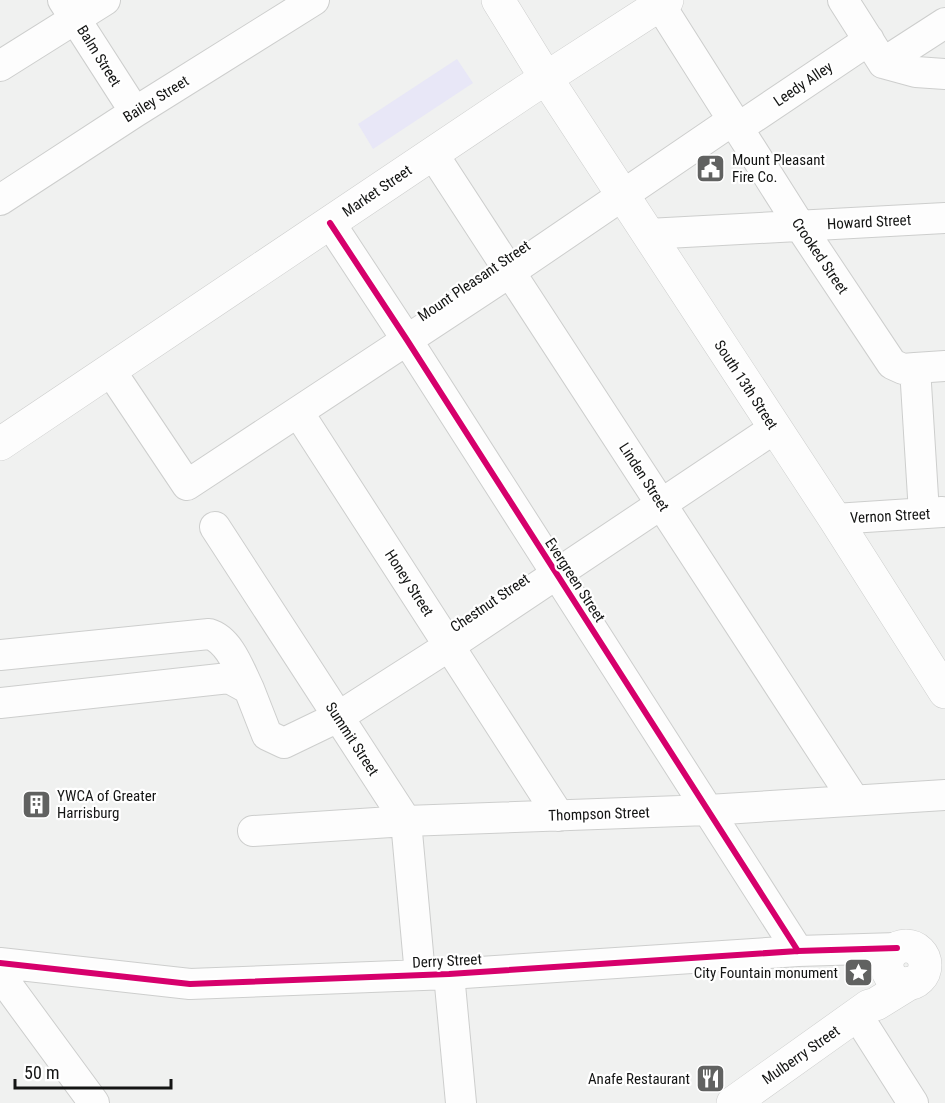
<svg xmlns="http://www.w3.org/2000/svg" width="945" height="1103" viewBox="0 0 945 1103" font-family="'Roboto Condensed',sans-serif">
<rect width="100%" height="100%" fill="#f0f1f0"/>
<path fill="#e8e7f7" d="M 457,59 L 473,83 L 373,149 L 358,124 Z"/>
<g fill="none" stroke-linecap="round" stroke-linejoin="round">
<defs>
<path id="minor" d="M 63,0 L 135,112
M 843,0 L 883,63
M 660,5 L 800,226 L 892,364 L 903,369 L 915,368 L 924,513
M 883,63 L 945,23
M 883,63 L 916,72 L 945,74
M 0,66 L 105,0
M 738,128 L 869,40
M 433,154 L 854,800
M 0,200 L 135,112 L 314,0
M 330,223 L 407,340 L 798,951
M 648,234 L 945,218
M 915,368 L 945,366
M 110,370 L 187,485 L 510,272 L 733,120
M 298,412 L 559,816
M 835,519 L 942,512
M 215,527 L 406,821 L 420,975
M 0,655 L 209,634 C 230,640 240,671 249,689
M 0,703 L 229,678 L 249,689 L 267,735 L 284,743 L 338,717 L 449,646 L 775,428
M 253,831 L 406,821 L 708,810 L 945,795
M 0,963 L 190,984 L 449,974 L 798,951 L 897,948
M 449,974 L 461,1103
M 0,975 L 94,1103
M 857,1015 L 913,1103"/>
<path id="major" d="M 498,0 L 546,78 L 835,519 L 945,692
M 0,444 L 526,91 L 667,0
M887 965a19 19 0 1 1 38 0a19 19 0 1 1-38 0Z
M 733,1103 L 869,1006 L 876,1004 L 910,983"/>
</defs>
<use href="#minor" stroke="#cdcecd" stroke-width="32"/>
<use href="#major" stroke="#cdcecd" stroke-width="34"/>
<use href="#minor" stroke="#fdfdfd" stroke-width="30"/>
<use href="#major" stroke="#fdfdfd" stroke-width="33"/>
<defs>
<path id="cycleway" d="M 330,223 L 407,340 L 798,951
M 0,963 L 190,984 L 449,974 L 798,951 L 897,948"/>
</defs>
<use href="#cycleway" stroke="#fff" stroke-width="10"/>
<use href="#cycleway" stroke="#d6006c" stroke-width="6"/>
</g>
<defs>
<symbol id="civic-square" viewBox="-11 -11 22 22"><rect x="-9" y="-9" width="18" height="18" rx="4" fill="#616261" stroke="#fff"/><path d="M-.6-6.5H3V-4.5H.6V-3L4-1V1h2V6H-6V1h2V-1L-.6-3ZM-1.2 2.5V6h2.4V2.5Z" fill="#fff"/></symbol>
<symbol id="building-square" viewBox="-11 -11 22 22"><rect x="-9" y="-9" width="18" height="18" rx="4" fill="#616261" stroke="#fff"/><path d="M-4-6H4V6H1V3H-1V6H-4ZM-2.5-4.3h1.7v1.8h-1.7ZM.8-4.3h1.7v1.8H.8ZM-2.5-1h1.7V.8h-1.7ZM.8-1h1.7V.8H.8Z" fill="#fff"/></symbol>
<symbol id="sight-square" viewBox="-11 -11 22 22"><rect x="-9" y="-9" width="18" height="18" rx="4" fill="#616261" stroke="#fff"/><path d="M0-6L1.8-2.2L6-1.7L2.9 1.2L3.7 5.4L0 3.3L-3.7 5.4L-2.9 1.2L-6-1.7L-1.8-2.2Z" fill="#fff"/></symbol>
<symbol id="restaurant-square" viewBox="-11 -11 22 22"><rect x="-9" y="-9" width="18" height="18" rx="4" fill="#616261" stroke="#fff"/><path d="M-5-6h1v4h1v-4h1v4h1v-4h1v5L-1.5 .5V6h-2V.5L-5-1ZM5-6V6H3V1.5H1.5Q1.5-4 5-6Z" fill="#fff"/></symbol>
</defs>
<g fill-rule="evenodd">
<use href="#civic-square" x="694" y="152" width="33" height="33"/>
<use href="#building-square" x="20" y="788" width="33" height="33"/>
<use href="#sight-square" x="842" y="956" width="33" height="33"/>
<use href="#restaurant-square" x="694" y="1062" width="33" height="33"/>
</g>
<g text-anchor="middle" stroke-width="4.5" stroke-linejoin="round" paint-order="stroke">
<g font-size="15" fill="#141514" stroke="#fff">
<text transform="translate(99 56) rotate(58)" y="5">Balm Street</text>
<text transform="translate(803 84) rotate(-34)" y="5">Leedy Alley</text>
<text transform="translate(156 99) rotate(-32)" y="5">Bailey Street</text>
<text transform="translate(377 191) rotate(-34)" y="5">Market Street</text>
<text transform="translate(869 222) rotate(-3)" y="5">Howard Street</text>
<text transform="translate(820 256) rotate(56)" y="5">Crooked Street</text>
<text transform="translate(474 281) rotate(-34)" y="5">Mount Pleasant Street</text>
<text transform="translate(746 385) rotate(57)" y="5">South 13th Street</text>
<text transform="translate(644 477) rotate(57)" y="5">Linden Street</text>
<text transform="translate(890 516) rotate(-3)" y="5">Vernon Street</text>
<text transform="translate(575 580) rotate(57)" y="5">Evergreen Street</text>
<text transform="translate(409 583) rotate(57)" y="5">Honey Street</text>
<text transform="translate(490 603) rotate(-34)" y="5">Chestnut Street</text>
<text transform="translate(352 739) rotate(57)" y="5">Summit Street</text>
<text transform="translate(599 814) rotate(-2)" y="5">Thompson Street</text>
<text transform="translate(447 961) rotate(-3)" y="5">Derry Street</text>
<text transform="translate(801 1055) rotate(-35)" y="5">Mulberry Street</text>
</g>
<g font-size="15" fill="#141514" stroke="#fff" text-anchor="start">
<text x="732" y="165">Mount Pleasant<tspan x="732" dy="17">Fire Co.</tspan></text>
<text x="57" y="801">YWCA of Greater<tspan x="57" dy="17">Harrisburg</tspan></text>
<text x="838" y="978" text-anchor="end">City Fountain monument</text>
<text x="690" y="1084" text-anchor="end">Anafe Restaurant</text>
</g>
</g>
<path d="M15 1079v9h156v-9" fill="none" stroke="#141514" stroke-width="3"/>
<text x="24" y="1079" font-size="18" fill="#141514" stroke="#ffffff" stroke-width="4.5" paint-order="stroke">50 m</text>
</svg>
